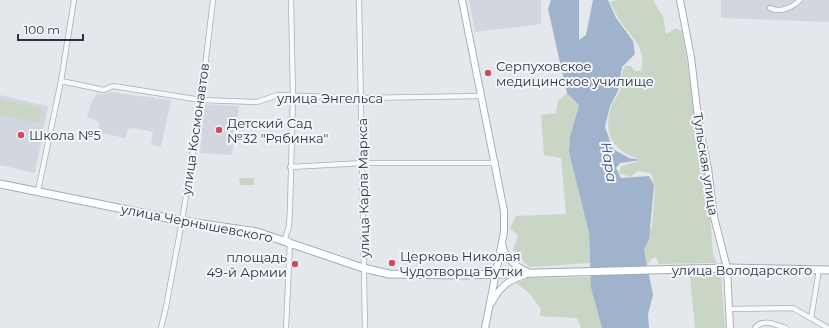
<svg xmlns="http://www.w3.org/2000/svg" width="829" height="328" viewBox="0 0 829 328" font-family="Montserrat,sans-serif">
<rect width="100%" height="100%" fill="#e4e7ec"/>
<path fill="#d2d6de" d="M 469,0 L 541,0 L 541,24 L 475,32 Z
M 721,0 L 829,0 L 829,22 L 721,18 Z
M 110,92 L 171,100 L 161,147 L 151,144 L 153,132 L 134,128 L 128,129 L 125,138 L 100,133 L 99,122 L 87,117 L 92,101 L 97,94 L 105,94 Z
M 0,95 L 48,106 L 35,173 L 0,165 Z
M 204,104 L 239,106 L 232,155 L 200,153 Z"/>
<path fill="#c9d6c5" d="M 616,0 L 653,0 L 663,17 L 666,34 L 676,28 L 682,31 L 701,148 L 707,174 L 713,254 L 717,263 L 659,264 L 656,257 L 651,259 L 649,263 L 636,263 L 642,236 L 652,227 L 655,188 L 651,173 L 638,171 L 630,177 L 619,173 L 621,166 L 642,160 C 615,152 602,137 611,107 C 613,101 618,96 620,91 C 622,82 620,74 625,66 L 631,66 L 635,71 L 641,71 C 647,51 634,39 622,24 C 617,17 614,9 610,2 Z
M 567,93 L 579,105 L 570,137 L 569,152 L 589,233 L 590,263 L 529,267 L 513,250 L 518,236 L 510,228 L 516,216 L 566,214 L 561,158 L 544,155 L 541,115 L 556,113 L 558,101 Z
M 0,99 L 42,108 L 38,123 L 0,115 Z
M 239,178 L 254,178 L 254,185 L 240,185 Z
M 721,275 L 725,328 L 695,328 L 690,277 Z
M 591,277 L 591,288 L 602,328 L 581,328 L 577,318 L 540,316 L 541,309 L 529,293 L 516,283 L 528,278 Z"/>
<path fill="#9fb4cc" d="M 551,0 L 579,0 L 579,40 L 586,35 L 593,0 L 608,0 L 616,18 L 633,41 L 635,54 L 622,67 L 618,91 L 610,106 L 605,127 L 613,149 L 629,158 L 641,160 L 620,163 L 616,168 L 621,178 L 649,176 L 654,185 L 649,239 L 644,250 L 653,295 L 648,314 L 649,328 L 602,328 L 591,288 L 589,233 L 569,152 L 570,137 L 579,105 L 567,93 L 548,9 Z"/>
<g fill="none" stroke-linecap="round" stroke-linejoin="round">
<defs>
<path id="street" d="M 359,0 L 365,328
M 770,8 C 780,13 792,8 800,0
M 61,81 L 104,90 L 113,86 L 201,100 L 257,102 L 278,95 L 361,98 L 482,96
M 290,167 L 364,163 L 496,163
M 38,191 L 61,81 L 74,0
M 729,309 L 793,308 L 828,328
M 811,318 L 819,270
M 161,328 L 166,307 L 182,221 L 201,100 L 213,0
M 286,328 L 290,242 L 285,238 L 289,227 L 290,209 L 293,96 L 291,0
M 755,328 C 762,318 776,325 786,328"/>
<path id="secondary" d="M 462,0 L 504,211 L 504,232 L 485,328
M 680,0 L 691,57 L 699,126 L 708,168 L 714,217 L 727,268 L 730,328
M 502,244 C 505,259 516,267 530,273
M 492,302 C 500,287 508,280 525,275"/>
<path id="primary" d="M 0,184 L 182,221 L 257,232 L 363,268 L 389,274 L 463,275 L 727,268 L 829,270"/>
</defs>
<use href="#street" stroke="#a9aeb7" stroke-width="6"/>
<use href="#secondary" stroke="#a9aeb7" stroke-width="8"/>
<use href="#primary" stroke="#a3abb8" stroke-width="9"/>
<use href="#street" stroke="#f7f8fa" stroke-width="4.5"/>
<use href="#secondary" stroke="#fff" stroke-width="6"/>
<use href="#primary" stroke="#fff" stroke-width="7"/>
</g>
<g fill="#d1495b" stroke="#f4f6f9" stroke-width="1.5">
<circle cx="488" cy="73" r="4"/>
<circle cx="219" cy="130" r="4"/>
<circle cx="21" cy="135" r="4"/>
<circle cx="392" cy="263" r="4"/>
<circle cx="295" cy="264" r="4"/>
</g>
<g text-anchor="middle" stroke-width="4" stroke-linejoin="round" paint-order="stroke">
<g font-size="13" fill="#2b3445" stroke="#f4f6f9" text-anchor="start">
<text x="496" y="71">Серпуховское<tspan x="496" dy="15">медицинское училище</tspan></text>
<text x="227" y="128">Детский Сад<tspan x="227" dy="15">№32 "Рябинка"</tspan></text>
<text x="29" y="140">Школа №5</text>
<text x="400" y="261">Церковь Николая<tspan x="400" dy="15">Чудотворца Бутки</tspan></text>
<text x="287" y="262" text-anchor="end">площадь<tspan x="287" dy="15">49-й Армии</tspan></text>
</g>
<g font-size="13" fill="#2b3445" stroke="#f4f6f9">
<text x="330" y="103">улица Энгельса</text>
<text transform="translate(195 129) rotate(-82)" y="5">улица Космонавтов</text>
<text transform="translate(706 164) rotate(81)" y="5">Тульская улица</text>
<text transform="translate(363 188) rotate(-91)" y="5">улица Карла Маркса</text>
<text transform="translate(197 223) rotate(11)" y="5">улица Чернышевского</text>
<text x="742" y="275">улица Володарского</text>
</g>
<g font-size="14" font-style="italic" fill="#34527a" stroke="#f4f6f9">
<text transform="translate(609 162) rotate(81)" y="5">Нара</text>
</g>
</g>
<path d="M18 34v6h65v-6" fill="none" stroke="#2b3445" stroke-width="2"/>
<text x="24" y="34" font-size="12" fill="#2b3445" stroke="#f4f6f9" stroke-width="3" paint-order="stroke">100 m</text>
</svg>
